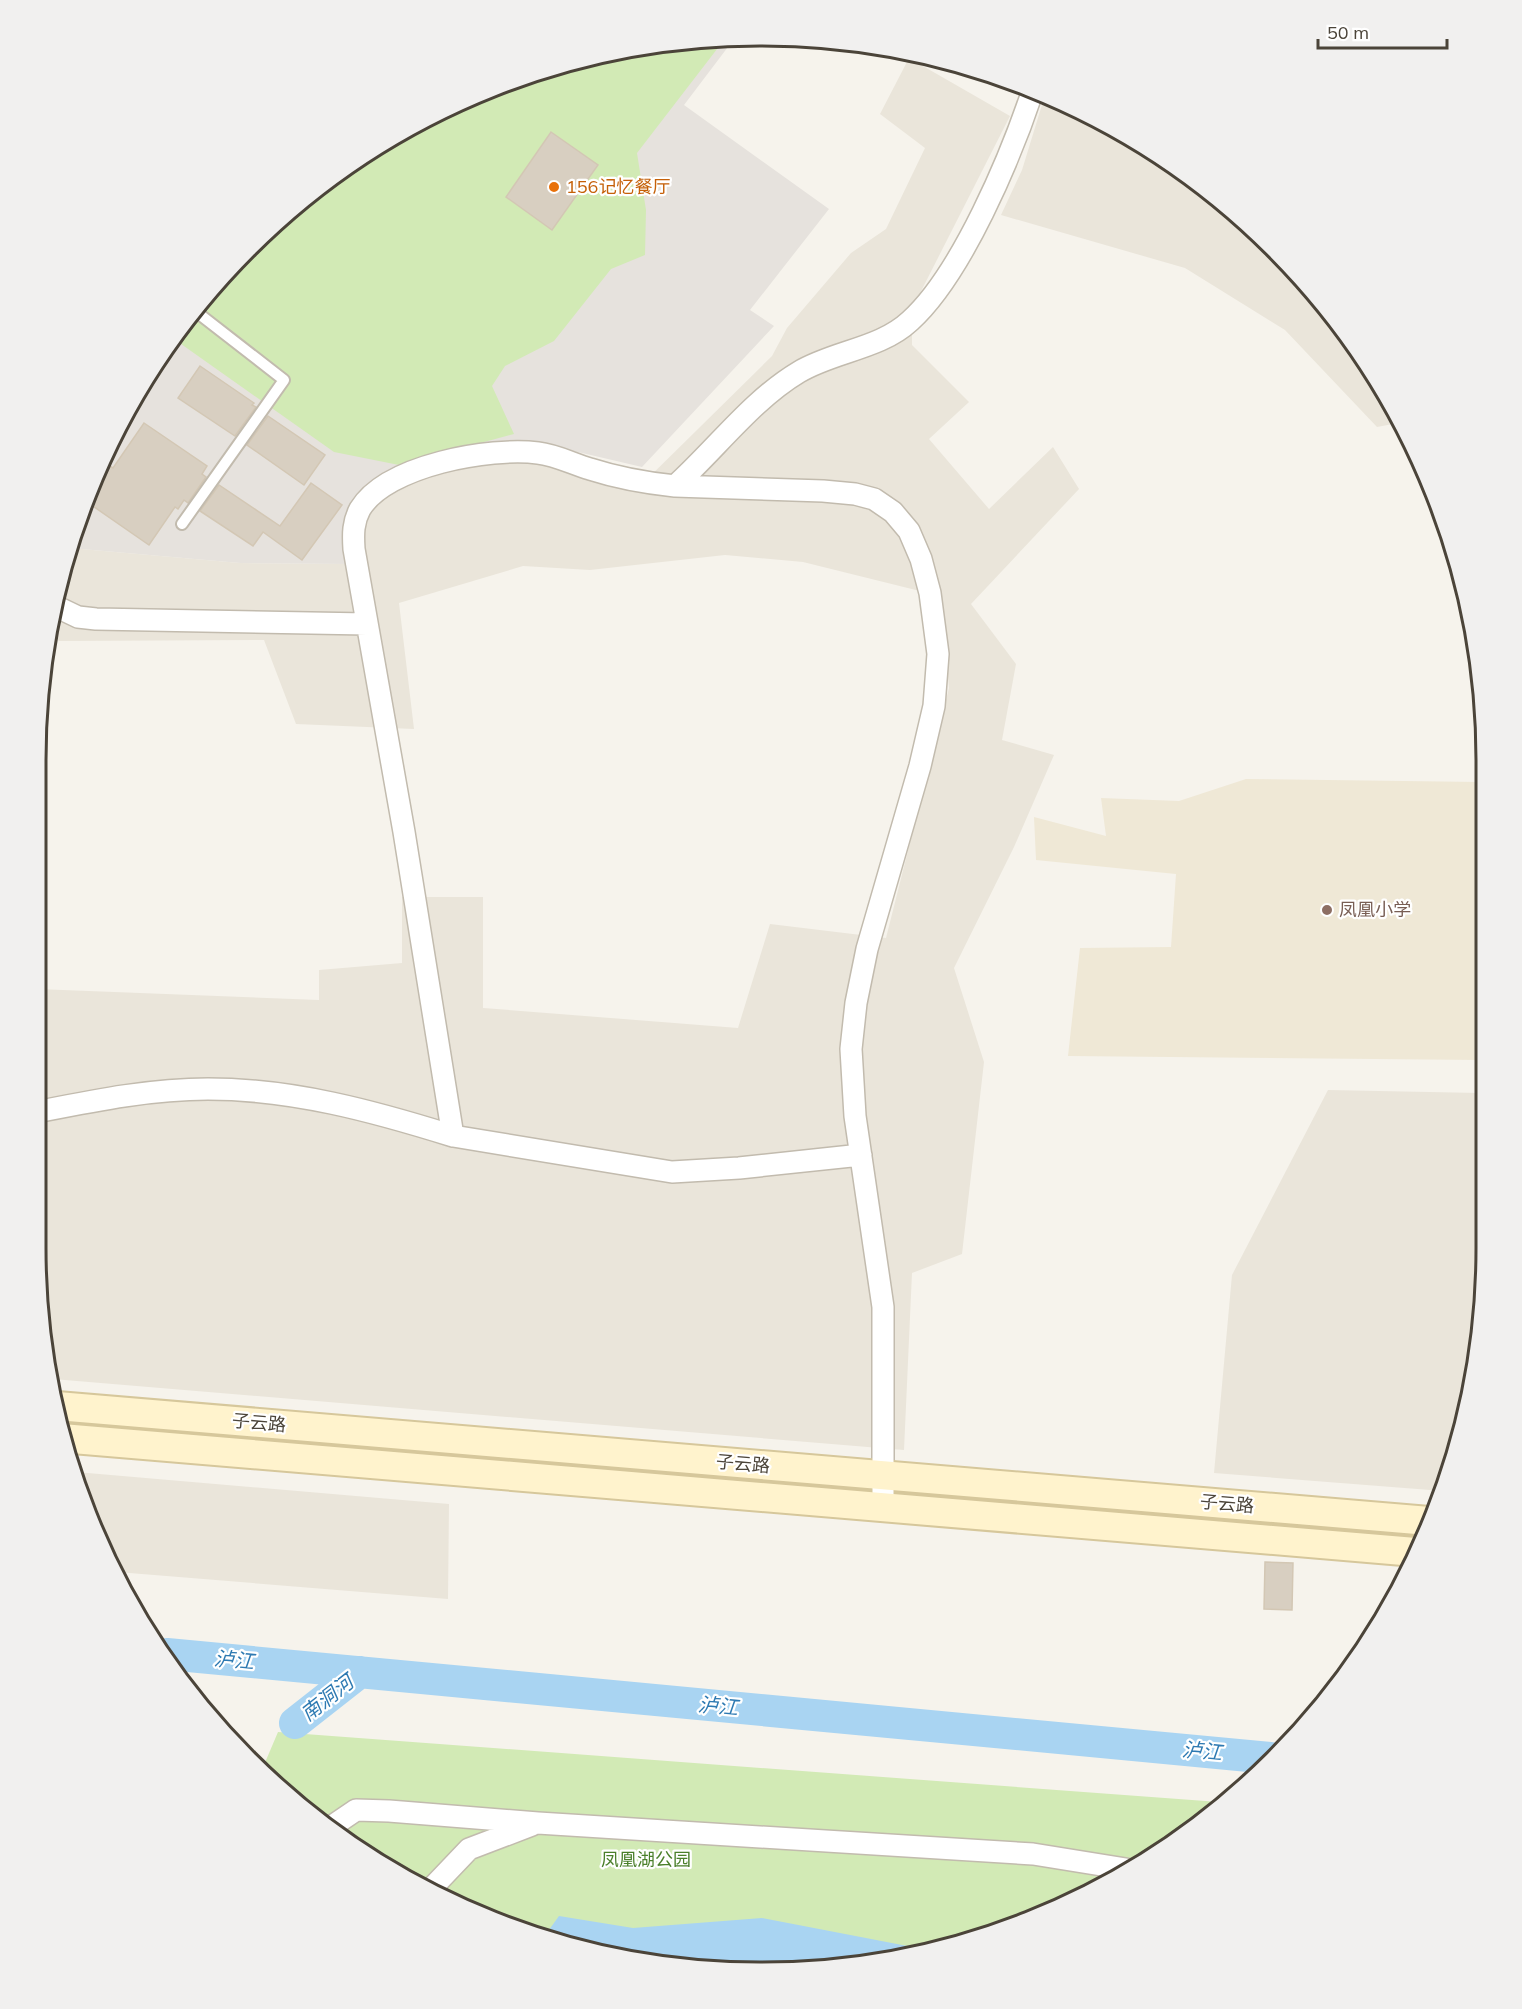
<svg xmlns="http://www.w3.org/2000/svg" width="1522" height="2009" viewBox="0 0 1522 2009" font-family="Mulish,'Noto Sans SC',sans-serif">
<rect width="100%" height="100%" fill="#f6f3ec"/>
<path fill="#eae5da" d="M 909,58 L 1010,116 L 912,309 L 912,345 L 969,402 L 929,439 L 989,509 L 1053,447 L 1079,489 L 971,604 L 1016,664 L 1002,740 L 1054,755 L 1014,847 L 954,968 L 984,1062 L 962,1254 L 912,1273 L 904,1450 L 53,1379 L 36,1248 L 37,989 L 319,1000 L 319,970 L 402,963 L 402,897 L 483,897 L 483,1008 L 738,1028 L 770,924 L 886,938 L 949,688 L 940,596 L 803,562 L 725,555 L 590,570 L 523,566 L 399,603 L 414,729 L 296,724 L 264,640 L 59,641 L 51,635 L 61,573 L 70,548 L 240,563 L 349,564 L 361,522 L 386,491 L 452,466 L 533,458 L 634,492 L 772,356 L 787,328 L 851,253 L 886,229 L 925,148 L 880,114 Z
M 1045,95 L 1163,158 L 1273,248 L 1364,358 L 1398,423 L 1377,427 L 1285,330 L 1185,268 L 1001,215 L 1022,170 Z
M 1328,1090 L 1480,1093 L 1480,1343 L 1443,1491 L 1214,1473 L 1232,1275 Z
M 76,1472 L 449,1504 L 448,1599 L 117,1572 Z"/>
<path fill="#e6e2dd" d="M 734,39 L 684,105 L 829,209 L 750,310 L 774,326 L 642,467 L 531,441 L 502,444 L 381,481 L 350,564 L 240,563 L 70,548 L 111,440 L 186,320 L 249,248 L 358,158 L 619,50 Z"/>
<path fill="#efe8d6" d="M 1246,779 L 1480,782 L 1480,1060 L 1068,1056 L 1080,948 L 1171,947 L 1176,874 L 1036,860 L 1034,817 L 1106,836 L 1101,798 L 1179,801 Z"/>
<path fill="#d2eab5" d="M 724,40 L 637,153 L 646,210 L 645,255 L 611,269 L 554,341 L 505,366 L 492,386 L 514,434 L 399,465 L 334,452 L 174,339 L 186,320 L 249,248 L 358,158 L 483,91 L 619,50 Z
M 278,1732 L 1219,1802 L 1164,1851 L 994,1935 L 808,1971 L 619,1959 L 440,1898 L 320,1823 L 261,1772 Z"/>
<path fill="#a9d4f2" d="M 559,1916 L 633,1928 L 762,1918 L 923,1949 L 808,1971 L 619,1959 L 546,1934 Z"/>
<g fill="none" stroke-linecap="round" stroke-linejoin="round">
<path stroke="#a9d4f2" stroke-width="32" d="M 167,1654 L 1270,1758
M 295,1723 L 360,1672"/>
</g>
<path fill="#d8cfc1" stroke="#d3c7b4" stroke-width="1.5" d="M 551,132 L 598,165 L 552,230 L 506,197 Z
M 200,366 L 254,403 L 252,405 L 256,407 L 235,436 L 178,398 Z
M 268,416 L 325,455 L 304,485 L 247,445 Z
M 144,423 L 207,466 L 202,474 L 206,477 L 188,503 L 184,500 L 178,509 L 175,507 L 149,545 L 87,502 L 103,462 L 113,468 Z
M 311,483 L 342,505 L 302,560 L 263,532 L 253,546 L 200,511 L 219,485 L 280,526 Z
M 1265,1562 L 1293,1563 L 1292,1610 L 1264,1609 Z"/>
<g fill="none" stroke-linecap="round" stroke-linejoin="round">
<defs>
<path id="service" d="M 182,524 L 284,380 L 194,310"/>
<path id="minor" d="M 675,486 C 646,483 618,478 590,469 C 573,464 556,455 538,453 C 490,447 387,465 360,509 C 353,522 353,534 354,549 L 404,832 L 453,1136 L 672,1172 L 739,1168 L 861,1155
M 55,606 L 78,617 L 96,619 L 367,624
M 36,1112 C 92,1101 150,1089 208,1089 C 292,1089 373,1111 453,1136
M 883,1507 L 883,1307 L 855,1116 L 851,1049 L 856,1003 L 867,949 L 920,766 L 934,706 L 938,654 L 930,593 L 921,559 L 909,531 L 893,512 L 874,499 L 855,494 L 823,491 L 675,486 C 716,449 752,400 799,372 C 834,351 880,349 910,321 C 962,274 1011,156 1033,90
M 328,1829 L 356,1810 L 389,1811 L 538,1823 L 1033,1854 L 1126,1869
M 429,1891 L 469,1849 L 532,1825"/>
<path id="secondary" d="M 57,1406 L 1429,1521
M 61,1438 L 1415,1552"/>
</defs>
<use href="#service" stroke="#c2bbae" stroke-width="14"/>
<use href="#minor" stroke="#c2bbae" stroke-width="24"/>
<use href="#secondary" stroke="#d6c79b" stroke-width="32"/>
<use href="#service" stroke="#fff" stroke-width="10"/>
<use href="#minor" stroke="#fff" stroke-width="21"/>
<use href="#secondary" stroke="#fff3cd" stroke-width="28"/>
</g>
<circle fill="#e8710a" stroke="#fff" stroke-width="2" cx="554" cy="187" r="6"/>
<circle fill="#8d6e63" stroke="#fff" stroke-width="2" cx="1327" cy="910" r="6"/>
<g text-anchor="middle" stroke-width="4.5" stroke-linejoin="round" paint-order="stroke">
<g font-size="18" fill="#c56008" stroke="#fff" text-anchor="start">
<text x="566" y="193">156记忆餐厅</text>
</g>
<g font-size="18" fill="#785e54" stroke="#fff" text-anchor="start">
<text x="1339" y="916">凤凰小学</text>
</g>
<g font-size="18" fill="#4b4439" stroke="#fff">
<text transform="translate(259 1423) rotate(5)" y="6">子云路</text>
<text transform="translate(743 1464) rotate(5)" y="6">子云路</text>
<text transform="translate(1227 1504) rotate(5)" y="6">子云路</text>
</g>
<g font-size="18" fill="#4a7f2a" stroke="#fff">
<text x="646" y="1866">凤凰湖公园</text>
</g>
<g font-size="20" font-style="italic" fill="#2e7ab2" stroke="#fff">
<text transform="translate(234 1660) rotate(5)" y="7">泸江</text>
<text transform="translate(327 1698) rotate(-38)" y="7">南洞河</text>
<text transform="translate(718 1706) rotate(5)" y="7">泸江</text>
<text transform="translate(1202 1751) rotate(5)" y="7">泸江</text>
</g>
</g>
<path d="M0 0H1522V2009H0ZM760 46H762A714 714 0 0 1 1476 760V1248A714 714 0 0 1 762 1962H760A714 714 0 0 1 46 1248V760A714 714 0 0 1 760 46Z" fill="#f1f0ef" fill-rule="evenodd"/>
<path fill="none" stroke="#4b4439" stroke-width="3" d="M760 46H762A714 714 0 0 1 1476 760V1248A714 714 0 0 1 762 1962H760A714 714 0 0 1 46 1248V760A714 714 0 0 1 760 46Z"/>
<path d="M1318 39v9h129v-9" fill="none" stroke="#4b4439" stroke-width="3"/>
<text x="1327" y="39" font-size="18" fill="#4b4439" stroke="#ffffff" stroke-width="4.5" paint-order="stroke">50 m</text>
</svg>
